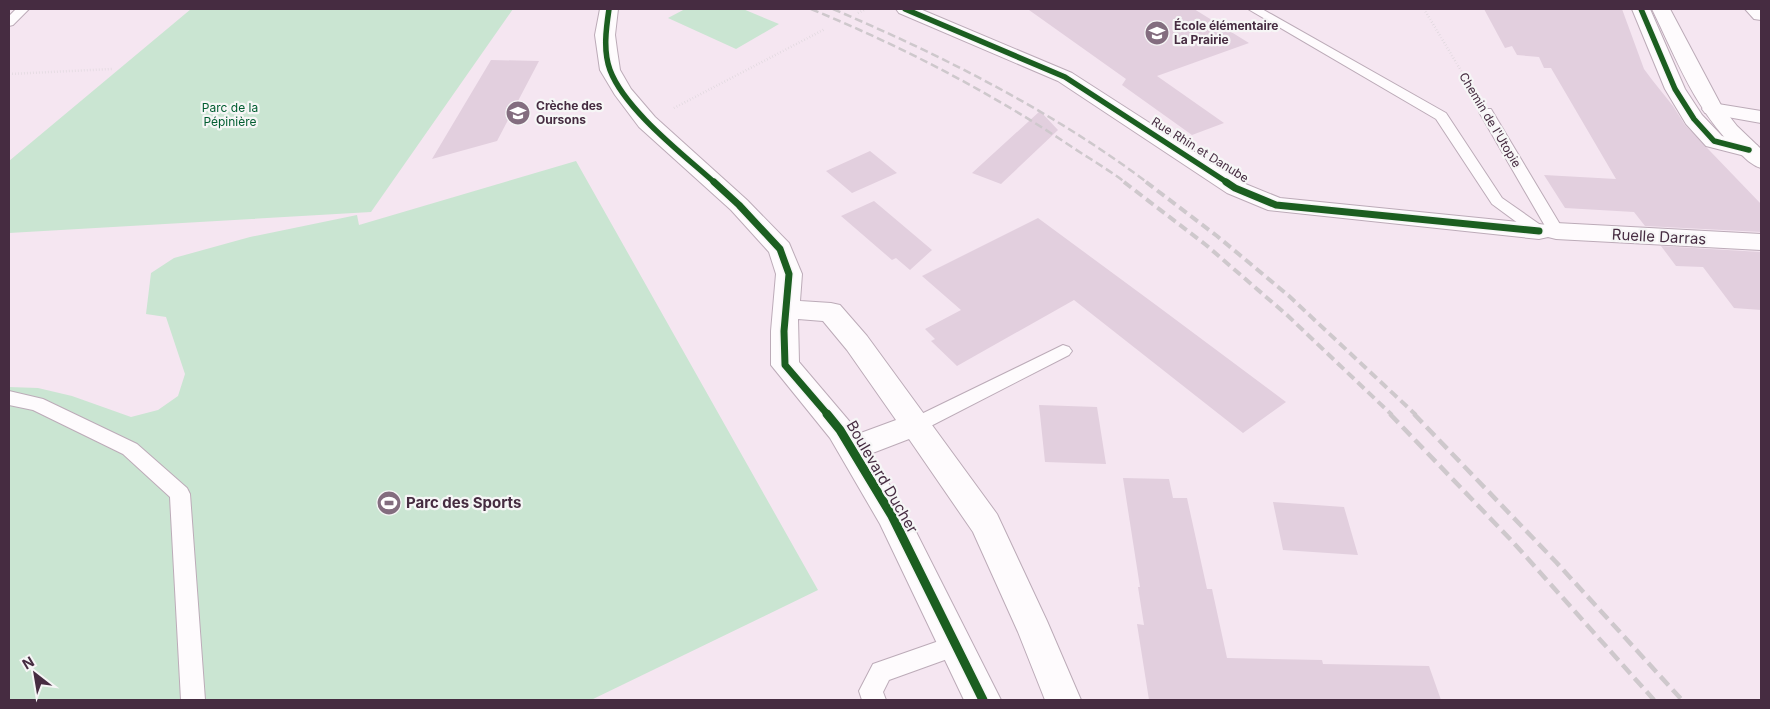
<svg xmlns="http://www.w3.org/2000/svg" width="1770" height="709" viewBox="0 0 1770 709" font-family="Inter,sans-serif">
<rect width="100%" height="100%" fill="#f5e6f1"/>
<path fill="#cae5d2" d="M 191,9 L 513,9 L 371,212 L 9,233 L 9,161 Z
M 685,9 L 743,9 L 779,24 L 736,49 L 668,18 Z
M 576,161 L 818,590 L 591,700 L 9,700 L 9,387 L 38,388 L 72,396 L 131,417 L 158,410 L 178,396 L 185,374 L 166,317 L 146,314 L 151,273 L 174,258 L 250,237 L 357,215 L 359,225 Z"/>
<path fill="#e2cfde" d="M 1114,9 L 1194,9 L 1249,43 L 1157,76 L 1224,123 L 1192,135 L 1122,85 L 1126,79 L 1029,10 Z
M 1484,9 L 1622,9 L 1644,69 L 1653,81 L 1673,106 L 1685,125 L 1761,204 L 1761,232 L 1645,226 L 1634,212 L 1565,208 L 1544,175 L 1616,179 L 1551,68 L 1544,68 L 1539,57 L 1517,55 L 1512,46 L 1505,48 Z
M 491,60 L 539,61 L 497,141 L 432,159 Z
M 1040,111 L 1058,130 L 1001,184 L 972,173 Z
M 870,151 L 897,173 L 852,193 L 826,171 Z
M 874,201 L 932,250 L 910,270 L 896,258 L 892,260 L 841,216 Z
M 1038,218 L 1156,305 L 1286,402 L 1243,433 L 1074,300 L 957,366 L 931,341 L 935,339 L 925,329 L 961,310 L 922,276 Z
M 1661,246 L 1761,252 L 1761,310 L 1734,308 L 1703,267 L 1676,266 Z
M 1039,405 L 1097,407 L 1106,464 L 1045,462 Z
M 1123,478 L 1169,479 L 1173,498 L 1187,498 L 1207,589 L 1212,589 L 1227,658 L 1322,660 L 1323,664 L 1429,666 L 1441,700 L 1149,700 L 1137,624 L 1144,625 L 1138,587 L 1140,587 Z
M 1273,502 L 1344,507 L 1358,555 L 1283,550 Z"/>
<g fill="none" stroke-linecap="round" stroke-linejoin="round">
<defs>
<path id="service" d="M 16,9 L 29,9 L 13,25 L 9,26 L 9,16 Z
M 1248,9 L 1262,9 L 1446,113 L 1502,198 L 1542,226 L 1545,226 L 1479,112 L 1481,109 L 1491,109 L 1564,231 L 1561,235 L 1534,235 L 1492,204 L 1436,119 Z
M 1063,345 L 1069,347 L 1072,351 L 1069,355 L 923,430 L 916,432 L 909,430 L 907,425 L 909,420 Z
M 9,391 L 43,399 L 137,444 L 187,488 L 190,494 L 205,700 L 181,700 L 170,497 L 123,454 L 33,410 L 9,405 Z
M 956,635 L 964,639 L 967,646 L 964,653 L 889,680 L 883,692 L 886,700 L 862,700 L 859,691 L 873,664 Z"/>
<path id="minor" d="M 600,9 L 618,9 L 615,35 L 617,50 L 620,70 L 631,89 L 655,117 L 747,200 L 789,243 L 802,274 L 800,301 L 831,303 L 840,305 L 867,336 L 997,514 L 1047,621 L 1081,700 L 1045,700 L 1018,632 L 973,532 L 909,439 L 870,454 L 903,506 L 1001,700 L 964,700 L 880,524 L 830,438 L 771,365 L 771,331 L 776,274 L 769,252 L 731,210 L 639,127 L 615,95 L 600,70 L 595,35 ZM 798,319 L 823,321 L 847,350 L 896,420 L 858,434 L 850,422 L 799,362 Z
M 896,9 L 920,9 L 1072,73 L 1243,183 L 1280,198 L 1548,225 L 1556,223 L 1761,234 L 1761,250 L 1556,239 L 1548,237 L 1539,239 L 1268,210 L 1227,193 L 1058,81 L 899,13 Z
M 1632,9 L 1650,9 L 1685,89 L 1702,115 L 1722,136 L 1757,145 L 1760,150 L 1757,155 L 1749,157 L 1706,146 L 1686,124 L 1665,89 Z
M 1745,9 L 1761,9 L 1761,20 L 1754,19 Z
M 1712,103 L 1761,111 L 1761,123 L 1705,113 L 1702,109 L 1705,105 Z"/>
<path id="secondary" d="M 1652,9 L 1670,9 L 1722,107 L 1737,126 L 1761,149 L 1761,168 C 1751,165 1745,158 1737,150 C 1696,112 1676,58 1652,9 Z"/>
</defs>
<use href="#service" stroke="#bcabb8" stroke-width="2"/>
<use href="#minor" stroke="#bcabb8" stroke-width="2"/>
<use href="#secondary" stroke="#bcabb8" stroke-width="2"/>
<path stroke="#d8d3d7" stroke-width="2.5" stroke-dasharray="0.5 2.5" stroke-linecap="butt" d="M 1424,9 L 1475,94
M 858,13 L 866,9
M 9,74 L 112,69
M 674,108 L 825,29"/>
<use href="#service" fill="#fefbfd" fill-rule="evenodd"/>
<use href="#minor" fill="#fefbfd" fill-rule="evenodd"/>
<use href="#secondary" fill="#fefbfd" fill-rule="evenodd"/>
<path stroke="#cec8cc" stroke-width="2.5" stroke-dasharray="8 4" stroke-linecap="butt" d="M 811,9 C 903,47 990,92 1072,147 C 1090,159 1109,170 1126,183
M 833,9 C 943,56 1052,111 1148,183"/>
<path stroke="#cec8cc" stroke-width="4" stroke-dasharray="9 5" stroke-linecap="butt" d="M 1124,182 L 1206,245 L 1287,315 L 1392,415
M 1146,182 L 1217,236 L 1289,296 L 1416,415"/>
<path stroke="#cec8cc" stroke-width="4.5" stroke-dasharray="12 6" stroke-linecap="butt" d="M 1390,414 L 1512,541 L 1654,700
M 1414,414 L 1556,562 L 1682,700"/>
<defs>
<path id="cycleway-far2" d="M 609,9 C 606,29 603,51 610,70 C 625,110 684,155 715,183
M 905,9 L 1065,77 L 1228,183
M 1641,9 L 1675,89 L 1694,119 L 1714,141 L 1749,150"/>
<path id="cycleway-far1" d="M 714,182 L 739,205 L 780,249 L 789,274 L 784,331 L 785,365 L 828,415
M 1226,182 L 1235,188 L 1276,205 L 1539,231"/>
<path id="cycleway" d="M 827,414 L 840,430 L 892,516 L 983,700"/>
</defs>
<use href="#cycleway-far2" stroke="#f6f6f6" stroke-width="8"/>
<use href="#cycleway-far1" stroke="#f6f6f6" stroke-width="10"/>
<use href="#cycleway" stroke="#f6f6f6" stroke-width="12"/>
<use href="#cycleway-far2" stroke="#1b5e20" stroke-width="5.5"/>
<use href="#cycleway-far1" stroke="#1b5e20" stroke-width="7"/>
<use href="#cycleway" stroke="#1b5e20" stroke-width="9"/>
</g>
<defs>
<symbol id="school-disc" viewBox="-11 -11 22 22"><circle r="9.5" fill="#836d7f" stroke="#f6f6f6"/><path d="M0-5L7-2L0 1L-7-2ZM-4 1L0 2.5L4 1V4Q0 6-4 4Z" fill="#fff"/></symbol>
<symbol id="stadium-disc" viewBox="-11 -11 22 22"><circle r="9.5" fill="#836d7f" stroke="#f6f6f6"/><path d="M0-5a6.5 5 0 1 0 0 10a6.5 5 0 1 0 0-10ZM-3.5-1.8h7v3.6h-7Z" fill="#fff"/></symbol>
</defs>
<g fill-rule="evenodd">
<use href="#school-disc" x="1143" y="19" width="28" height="28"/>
<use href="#school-disc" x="504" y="99" width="28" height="28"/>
<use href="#stadium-disc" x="375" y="489" width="28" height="28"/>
</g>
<g text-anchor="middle" stroke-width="4.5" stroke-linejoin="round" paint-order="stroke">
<g font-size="12" font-weight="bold" fill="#462c41" stroke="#f6f6f6" text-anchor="start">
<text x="1174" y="30">École élémentaire<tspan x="1174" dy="14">La Prairie</tspan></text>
<text x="536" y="110">Crèche des<tspan x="536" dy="14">Oursons</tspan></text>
</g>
<g font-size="12" fill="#025d31" stroke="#f6f6f6">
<text x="230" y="112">Parc de la<tspan x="230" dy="14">Pépinière</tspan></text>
</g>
<g font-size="12" fill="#462c41" stroke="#f6f6f6">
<text transform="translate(1490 120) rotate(59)" y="4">Chemin de l'Utopie</text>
<text transform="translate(1200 150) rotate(32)" y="4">Rue Rhin et Danube</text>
</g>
<g font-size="15" fill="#462c41" stroke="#f6f6f6">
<text transform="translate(1659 237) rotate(3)" y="5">Ruelle Darras</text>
<text transform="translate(882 477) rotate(60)" y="5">Boulevard Ducher</text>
</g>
<g font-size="15" font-weight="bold" fill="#462c41" stroke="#f6f6f6" text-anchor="start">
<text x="406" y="508">Parc des Sports</text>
</g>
</g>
<rect width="1770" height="709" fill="none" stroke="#462c41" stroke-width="20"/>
<g transform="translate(35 674) rotate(329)" stroke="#f6f6f6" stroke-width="4" paint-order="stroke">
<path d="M0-4L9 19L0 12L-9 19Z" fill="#462c41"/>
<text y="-8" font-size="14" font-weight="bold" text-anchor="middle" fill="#462c41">N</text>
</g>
</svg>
